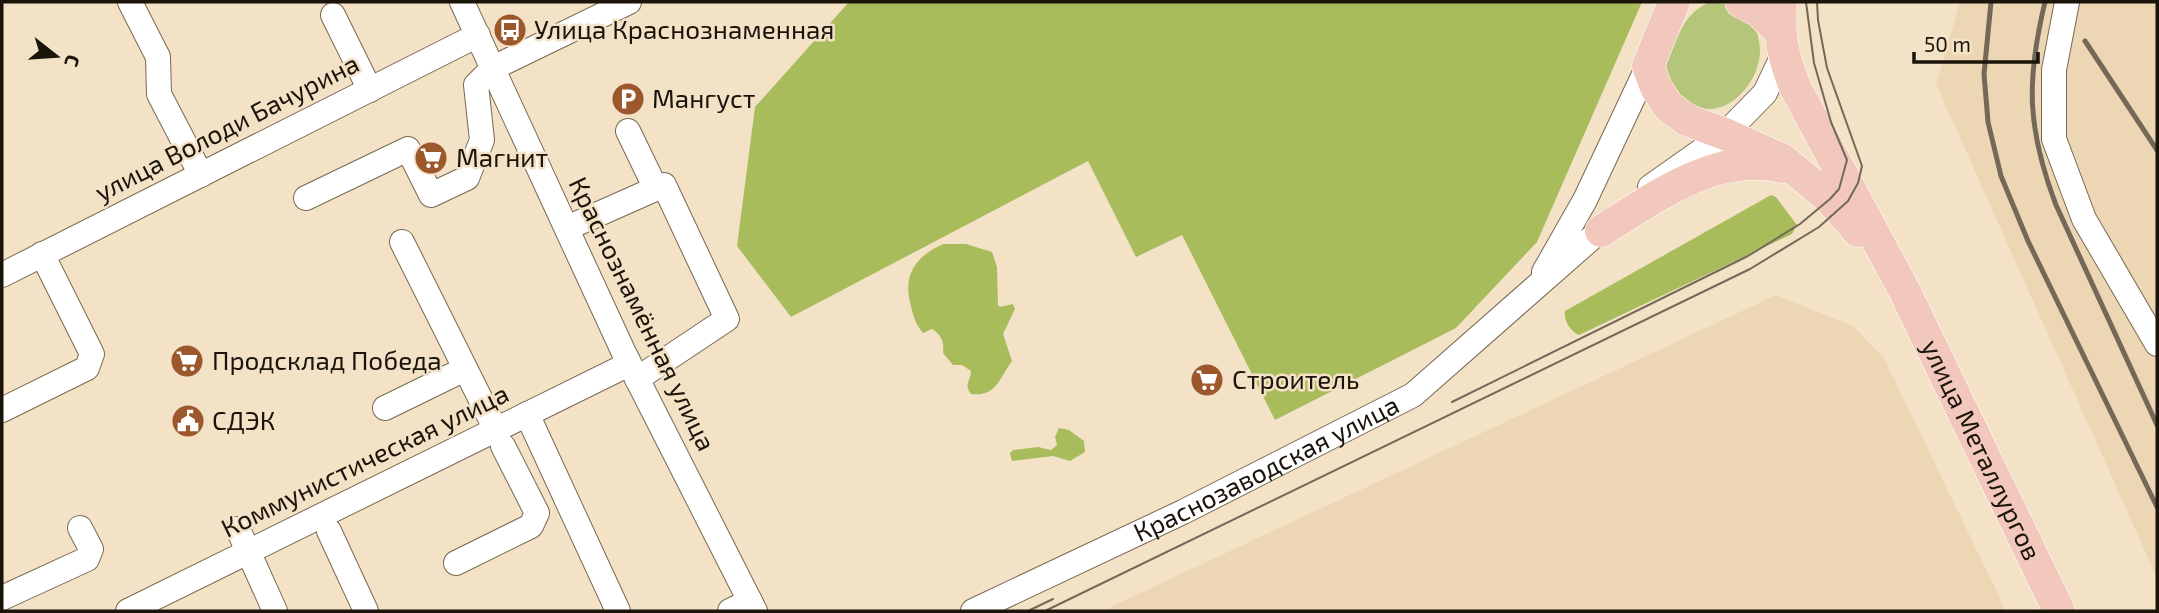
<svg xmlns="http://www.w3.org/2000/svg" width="2159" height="613" viewBox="0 0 2159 613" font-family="'Exo 2',sans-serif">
<rect width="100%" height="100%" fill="#f4e2c7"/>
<path fill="#ecd6b4" d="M 1960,2 L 2157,2 L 2157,578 L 1936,84 Z
M 1776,295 L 1853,326 L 1884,358 L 2006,611 L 1102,611 Z"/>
<path fill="#b5c579" d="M 1708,3 L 1726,4 L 1755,24 C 1757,33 1760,41 1760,51 C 1760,77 1736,111 1706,109 C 1685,107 1662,78 1667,57 C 1668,53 1672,47 1674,43 C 1683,25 1690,11 1708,3 Z"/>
<path fill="#a8bc5c" d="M 849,2 L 1642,2 L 1537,242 L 1456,328 L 1275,420 L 1182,235 L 1136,257 L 1088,161 L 791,317 L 737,246 L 755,107 Z
M 1771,195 L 1776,197 L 1797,225 L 1792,234 L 1579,335 C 1571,332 1563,320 1565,311 Z
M 943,244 L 966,244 L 992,252 L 997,267 L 998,305 L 1000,307 L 1013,304 L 1015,309 L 1003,334 L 1012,361 C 999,379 996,397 971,394 C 963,384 971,381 971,371 L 962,365 L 953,365 L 943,353 C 944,342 942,335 932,329 L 923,333 C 915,324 913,314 910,302 C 903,273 917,256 943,244 Z
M 1059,428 L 1069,430 L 1084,441 L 1085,452 L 1070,461 L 1053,456 L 1012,461 L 1010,453 L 1013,450 L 1038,447 L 1051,450 L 1057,445 L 1055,437 Z"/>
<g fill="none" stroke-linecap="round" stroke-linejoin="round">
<defs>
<g id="minor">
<path d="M 130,2 L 158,57 L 159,94 L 201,175"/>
<path d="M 462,2 L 624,353 L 755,611"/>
<path d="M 2067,2 L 2054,70 L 2054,139 L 2084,219 L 2157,344"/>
<path d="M 333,15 L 370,90"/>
<path d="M 628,131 L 656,189"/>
<path d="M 1650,187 L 1725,134 L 1765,93 L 1783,55"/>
<path d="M 306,198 L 408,149 L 431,195 L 467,178 L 482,140 L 476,85 L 493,68 L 629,2"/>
<path d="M 567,228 L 664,185 L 719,302 L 727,319 L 637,379"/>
<path d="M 402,242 L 496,430"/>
<path d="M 1544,272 L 1585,200 L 1648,66"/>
<path d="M 2,275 L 478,35"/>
<path d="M 385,408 L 465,369"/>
<path d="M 2,410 L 87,368 L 92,354 L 42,254"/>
<path d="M 527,414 L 618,611"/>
<path d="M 238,529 L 275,611"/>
<path d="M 329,531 L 366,611"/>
<path d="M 456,563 L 531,526 L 537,513 L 503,446"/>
<path d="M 2,598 L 87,559 L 91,549 L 80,528"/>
<path d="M 128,611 L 629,364"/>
<path d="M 730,611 L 750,601"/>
<path id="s1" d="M 973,611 L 1183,512 L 1413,395 L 1612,220"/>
</g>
<g id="major">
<path d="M 1674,2 L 1648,66 L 1656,87 L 1668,106 L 1687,120 L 1725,134 L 1783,160 L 1829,198 L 1858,231"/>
<path d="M 1741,2 L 1760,12 L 1780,32"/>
<path id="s2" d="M 1781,2 C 1779,38 1782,53 1795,87 L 1904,290 L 2059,611"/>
<path d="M 1601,231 C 1655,198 1715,151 1782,167"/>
</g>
</defs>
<use href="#minor" stroke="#786951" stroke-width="26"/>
<use href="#major" stroke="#fff" stroke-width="33"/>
<use href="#minor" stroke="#fff" stroke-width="24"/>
<use href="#major" stroke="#f2c7bc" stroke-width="32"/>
<path stroke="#746958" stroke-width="2" d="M 1452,402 L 1748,256 L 1800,224 L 1830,199 L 1839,189 L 1847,160 L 1831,122 L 1814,63 L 1806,2
M 1028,611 L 1053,599
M 1045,611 L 1750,269 L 1819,227 L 1848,201 L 1858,183 L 1862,166 L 1827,68 L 1818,20 L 1817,2"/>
<path stroke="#746958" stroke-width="5" d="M 1991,2 L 1984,74 L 1988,122 L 2001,176 L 2028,241 L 2157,507
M 2045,2 C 2026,81 2027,128 2056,205 L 2157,425
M 2085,41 L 2157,150"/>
</g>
<defs>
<symbol id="bus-disc" viewBox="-11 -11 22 22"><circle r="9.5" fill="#9c572b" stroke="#f4e2c7"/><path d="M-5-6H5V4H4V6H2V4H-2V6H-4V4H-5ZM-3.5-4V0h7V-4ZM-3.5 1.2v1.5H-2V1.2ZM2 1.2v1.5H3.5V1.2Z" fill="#fff"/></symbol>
<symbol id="parking-disc" viewBox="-11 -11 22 22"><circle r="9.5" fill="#9c572b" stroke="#f4e2c7"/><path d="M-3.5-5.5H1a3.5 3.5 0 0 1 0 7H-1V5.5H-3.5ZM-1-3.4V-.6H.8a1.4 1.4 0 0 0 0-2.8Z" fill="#fff"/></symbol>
<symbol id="supermarket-disc" viewBox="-11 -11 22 22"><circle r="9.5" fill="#9c572b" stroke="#f4e2c7"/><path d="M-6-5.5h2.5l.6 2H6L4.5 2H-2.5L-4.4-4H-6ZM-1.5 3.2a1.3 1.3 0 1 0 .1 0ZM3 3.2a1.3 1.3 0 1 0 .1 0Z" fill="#fff"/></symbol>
<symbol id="civic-disc" viewBox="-11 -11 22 22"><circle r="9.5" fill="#9c572b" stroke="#f4e2c7"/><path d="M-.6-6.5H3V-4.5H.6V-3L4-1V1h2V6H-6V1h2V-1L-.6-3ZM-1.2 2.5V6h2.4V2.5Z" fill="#fff"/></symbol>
</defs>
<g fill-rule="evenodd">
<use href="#bus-disc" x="491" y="11" width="38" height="38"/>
<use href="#parking-disc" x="609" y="80" width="38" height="38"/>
<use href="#supermarket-disc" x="412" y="139" width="38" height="38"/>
<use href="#supermarket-disc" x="168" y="342" width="38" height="38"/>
<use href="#supermarket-disc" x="1188" y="361" width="38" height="38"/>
<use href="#civic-disc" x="169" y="402" width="38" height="38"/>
</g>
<g text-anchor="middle" stroke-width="5" stroke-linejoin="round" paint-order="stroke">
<g font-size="26" fill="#1a140a" stroke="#f4e2c7" text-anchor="start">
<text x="534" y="39">Улица Краснознаменная</text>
<text x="652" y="108">Мангуст</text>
<text x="456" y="167">Магнит</text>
<text x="212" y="370">Продсклад Победа</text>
<text x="1232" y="389">Строитель</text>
<text x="212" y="430">СДЭК</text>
</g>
<g font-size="26" fill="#1a140a" stroke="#f4e2c7">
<text transform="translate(227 128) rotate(-27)" y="9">улица Володи Бачурина</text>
<text transform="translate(642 314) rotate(64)" y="9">Краснознамённая улица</text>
<text dy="9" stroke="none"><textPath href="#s2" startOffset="495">улица Металлургов</textPath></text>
<text transform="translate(365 461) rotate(-26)" y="9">Коммунистическая улица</text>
<text dy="9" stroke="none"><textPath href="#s1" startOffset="326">Краснозаводская улица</textPath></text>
</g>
</g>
<rect width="2159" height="613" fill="none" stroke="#1a140a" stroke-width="7"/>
<g transform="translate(56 56) rotate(107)" stroke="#f4e2c7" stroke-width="5" paint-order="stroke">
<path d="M0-5L12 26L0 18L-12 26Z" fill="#1a140a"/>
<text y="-10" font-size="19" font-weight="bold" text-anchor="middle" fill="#1a140a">С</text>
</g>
<path d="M1914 52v10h124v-10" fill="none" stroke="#1a140a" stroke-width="3.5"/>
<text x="1924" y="52" font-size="21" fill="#1a140a" stroke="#f4e2c7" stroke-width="5" paint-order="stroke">50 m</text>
</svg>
